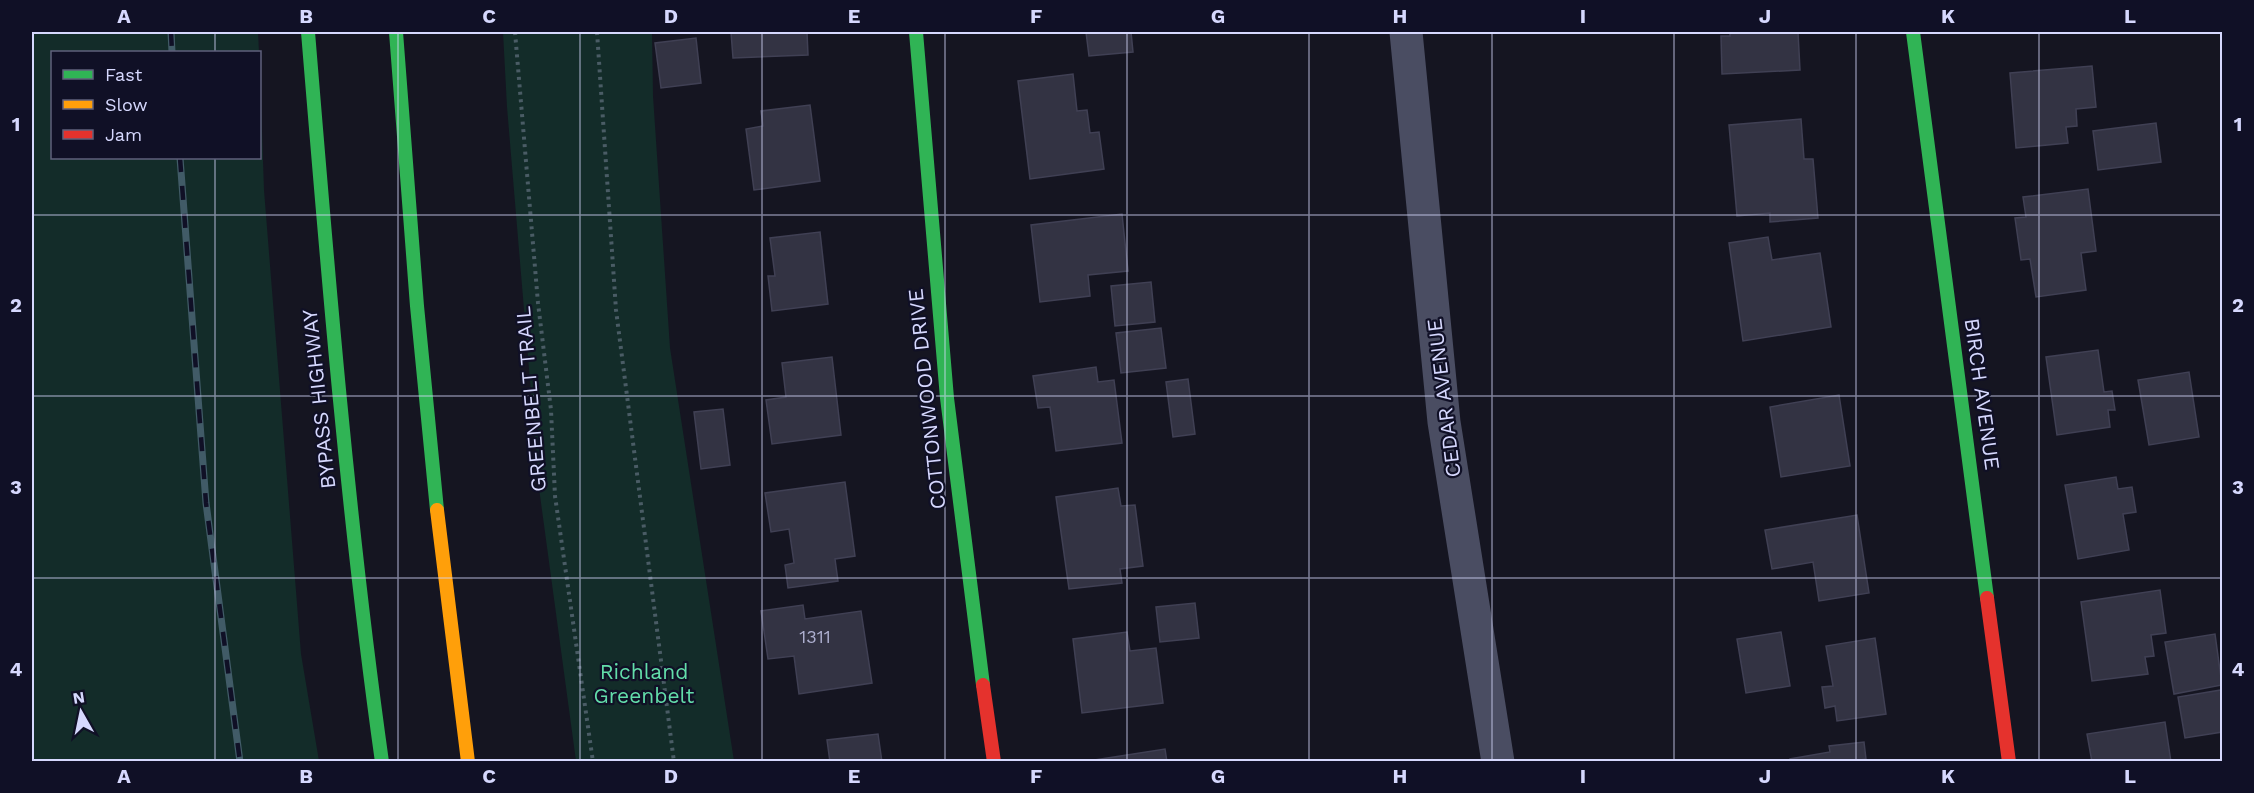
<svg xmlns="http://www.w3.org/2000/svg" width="2254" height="793" viewBox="0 0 2254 793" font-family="'Work Sans',sans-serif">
<rect width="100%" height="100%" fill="#151521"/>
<path fill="#132c29" d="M 32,32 L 258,32 L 259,52 L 52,52 L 52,158 L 260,158 L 260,72 L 264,190 L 301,654 L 319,761 L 32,761 Z
M 503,32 L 652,32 L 653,96 L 670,348 L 734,761 L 576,761 L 539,488 L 507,107 Z"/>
<path fill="#333343" stroke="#404054" stroke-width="1.5" d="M 731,32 L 807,32 L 808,55 L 733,58 Z
M 1086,32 L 1131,32 L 1133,52 L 1089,56 Z
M 1730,32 L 1798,32 L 1800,70 L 1722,74 L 1721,36 L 1730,36 Z
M 696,38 L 701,83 L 661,88 L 655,43 Z
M 2092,66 L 2096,107 L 2076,109 L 2077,126 L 2066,127 L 2068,143 L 2016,148 L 2010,73 Z
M 1073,74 L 1077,111 L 1087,110 L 1090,133 L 1099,132 L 1104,169 L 1030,179 L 1018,81 Z
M 810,105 L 820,181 L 754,190 L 746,129 L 763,126 L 761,111 Z
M 1801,119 L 1804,159 L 1813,159 L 1818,218 L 1770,222 L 1770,213 L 1737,216 L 1729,125 Z
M 2156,123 L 2161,162 L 2098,170 L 2093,131 Z
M 2088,189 L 2096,251 L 2081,253 L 2086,290 L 2036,297 L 2030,259 L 2021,260 L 2015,218 L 2026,217 L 2023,197 Z
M 1122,214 L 1128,271 L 1088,275 L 1090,296 L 1040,302 L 1031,225 Z
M 820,232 L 828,304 L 772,311 L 768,276 L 775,276 L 770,238 Z
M 1768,237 L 1772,260 L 1820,253 L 1831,327 L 1743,341 L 1729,243 Z
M 1151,282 L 1155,322 L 1115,326 L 1111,286 Z
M 1161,328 L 1166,368 L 1121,373 L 1116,333 Z
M 2098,350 L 2104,392 L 2112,391 L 2115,410 L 2108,410 L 2110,427 L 2057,435 L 2046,357 Z
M 832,357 L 841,435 L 772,444 L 766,400 L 786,397 L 782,363 Z
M 1096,367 L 1098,382 L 1114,380 L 1122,443 L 1056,451 L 1050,407 L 1038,408 L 1033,376 Z
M 2189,372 L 2199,437 L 2149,445 L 2138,380 Z
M 1188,379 L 1195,434 L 1173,437 L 1166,382 Z
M 1839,395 L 1850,466 L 1781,477 L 1770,407 Z
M 723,409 L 730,465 L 701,469 L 694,412 Z
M 2116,477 L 2118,489 L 2132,487 L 2136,512 L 2123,514 L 2129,550 L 2078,559 L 2065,485 Z
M 845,482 L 855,556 L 835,559 L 838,581 L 788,588 L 785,565 L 794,563 L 789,529 L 771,532 L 765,493 Z
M 1118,488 L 1121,506 L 1135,505 L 1143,566 L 1120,569 L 1122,583 L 1069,589 L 1056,497 Z
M 1857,515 L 1869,593 L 1819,601 L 1813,562 L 1772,569 L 1765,530 Z
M 2160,590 L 2166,633 L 2151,635 L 2154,656 L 2145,657 L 2148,674 L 2092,681 L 2081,602 Z
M 1195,603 L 1199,638 L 1160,642 L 1156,607 Z
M 803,605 L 805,619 L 861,611 L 872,683 L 799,694 L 794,656 L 768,659 L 761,611 Z
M 1127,632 L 1130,651 L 1156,648 L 1163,703 L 1082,713 L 1073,639 Z
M 1781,632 L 1790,686 L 1746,693 L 1737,639 Z
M 2215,634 L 2222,685 L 2174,694 L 2165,642 Z
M 1875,638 L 1886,714 L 1837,721 L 1835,706 L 1825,708 L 1822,687 L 1833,686 L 1826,646 Z
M 2221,690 L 2222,732 L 2185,738 L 2178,697 Z
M 2165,722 L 2171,762 L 2092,762 L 2087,734 Z
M 878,734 L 882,762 L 830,762 L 827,740 Z
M 1864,742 L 1866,759 L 1847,762 L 1790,762 L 1790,759 L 1830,752 L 1829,746 Z
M 1165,749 L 1167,762 L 1095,762 L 1095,760 Z"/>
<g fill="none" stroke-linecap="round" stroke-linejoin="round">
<path stroke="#4a5c65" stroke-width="4" stroke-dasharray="3 4.5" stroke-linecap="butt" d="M 515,32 L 538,303 L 551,410 L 555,496 L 593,762
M 597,32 L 616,310 L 674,762"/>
<path stroke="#4a4d62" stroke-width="33" d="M 1406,32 L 1444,422 L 1498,762"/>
<path stroke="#30b455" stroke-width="14" d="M 308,32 C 328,276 348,520 382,762
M 396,32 L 417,306 L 437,510
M 916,32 L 947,398 L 983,685
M 1913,32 L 1987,598"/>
<path stroke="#ff9f0a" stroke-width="14" d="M 437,510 L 468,762"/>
<path stroke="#e5322d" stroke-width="14" d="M 1987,598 L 2009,762
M 983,685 L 994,762"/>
<defs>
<path id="rail" d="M 171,32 L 172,52
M 180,158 L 206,503 L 240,762"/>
</defs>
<use href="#rail" stroke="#415b67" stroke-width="7"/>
<use href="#rail" stroke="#101026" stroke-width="4.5" stroke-dasharray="14" stroke-linecap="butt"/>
</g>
<path fill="none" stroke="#d6d8fe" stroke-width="1.5" stroke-opacity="0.55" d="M 215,32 L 215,52M 398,32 L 398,762M 580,32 L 580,762M 762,32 L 762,762M 945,32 L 945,762M 1127,32 L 1127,762M 1309,32 L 1309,762M 1492,32 L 1492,762M 1674,32 L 1674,762M 1856,32 L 1856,762M 2039,32 L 2039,762M 215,158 L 215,762M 32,215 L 2222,215M 32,396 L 2222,396M 32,578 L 2222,578"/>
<g text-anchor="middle" stroke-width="4.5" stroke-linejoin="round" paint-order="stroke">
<g font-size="18" fill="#adafcf">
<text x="815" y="643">1311</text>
</g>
<g font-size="21" fill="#d6d8fe" stroke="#101026">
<text transform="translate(1982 394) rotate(82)" y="7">BIRCH AVENUE</text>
<text transform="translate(1444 398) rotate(-97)" y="7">CEDAR AVENUE</text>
<text transform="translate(319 399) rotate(-96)" y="7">BYPASS HIGHWAY</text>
<text transform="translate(531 399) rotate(-95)" y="7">GREENBELT TRAIL</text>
<text transform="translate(927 399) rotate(-96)" y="7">COTTONWOOD DRIVE</text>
</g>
<g font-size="21" fill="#63ddaa" stroke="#101026">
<text x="644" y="679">Richland<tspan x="644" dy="24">Greenbelt</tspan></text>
</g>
</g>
<rect width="2254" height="793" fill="none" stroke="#101026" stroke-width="66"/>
<rect x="51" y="51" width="210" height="108" fill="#101026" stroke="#5f607c" stroke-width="1.5"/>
<rect x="63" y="70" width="30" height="9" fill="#30b455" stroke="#5f607c" stroke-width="1.5"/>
<text x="105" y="81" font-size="18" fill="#d6d8fe">Fast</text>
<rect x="63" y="100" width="30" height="9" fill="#ff9f0a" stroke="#5f607c" stroke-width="1.5"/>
<text x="105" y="111" font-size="18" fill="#d6d8fe">Slow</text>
<rect x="63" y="130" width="30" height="9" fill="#e5322d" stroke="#5f607c" stroke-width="1.5"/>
<text x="105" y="141" font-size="18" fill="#d6d8fe">Jam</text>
<g transform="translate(81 712) rotate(351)" stroke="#101026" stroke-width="4.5" paint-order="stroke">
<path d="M0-4.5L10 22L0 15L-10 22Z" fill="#d6d8fe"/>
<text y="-9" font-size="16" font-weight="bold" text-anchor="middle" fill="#d6d8fe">N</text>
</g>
<rect x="33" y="33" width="2188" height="727" fill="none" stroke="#d6d8fe" stroke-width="2"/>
<g font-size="20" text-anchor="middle" font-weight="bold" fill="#d6d8fe">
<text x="124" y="23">A</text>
<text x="306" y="23">B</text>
<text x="489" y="23">C</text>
<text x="671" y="23">D</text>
<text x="854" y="23">E</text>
<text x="1036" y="23">F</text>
<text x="1218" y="23">G</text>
<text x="1400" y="23">H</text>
<text x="1583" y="23">I</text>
<text x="1765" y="23">J</text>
<text x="1948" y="23">K</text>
<text x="2130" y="23">L</text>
<text x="16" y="131">1</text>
<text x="2238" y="131">1</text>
<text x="16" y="312">2</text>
<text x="2238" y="312">2</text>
<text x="16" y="494">3</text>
<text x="2238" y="494">3</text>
<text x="16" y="676">4</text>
<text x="2238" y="676">4</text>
<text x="124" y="783">A</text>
<text x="306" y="783">B</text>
<text x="489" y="783">C</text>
<text x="671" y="783">D</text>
<text x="854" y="783">E</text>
<text x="1036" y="783">F</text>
<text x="1218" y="783">G</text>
<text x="1400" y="783">H</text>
<text x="1583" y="783">I</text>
<text x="1765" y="783">J</text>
<text x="1948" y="783">K</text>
<text x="2130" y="783">L</text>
</g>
</svg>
